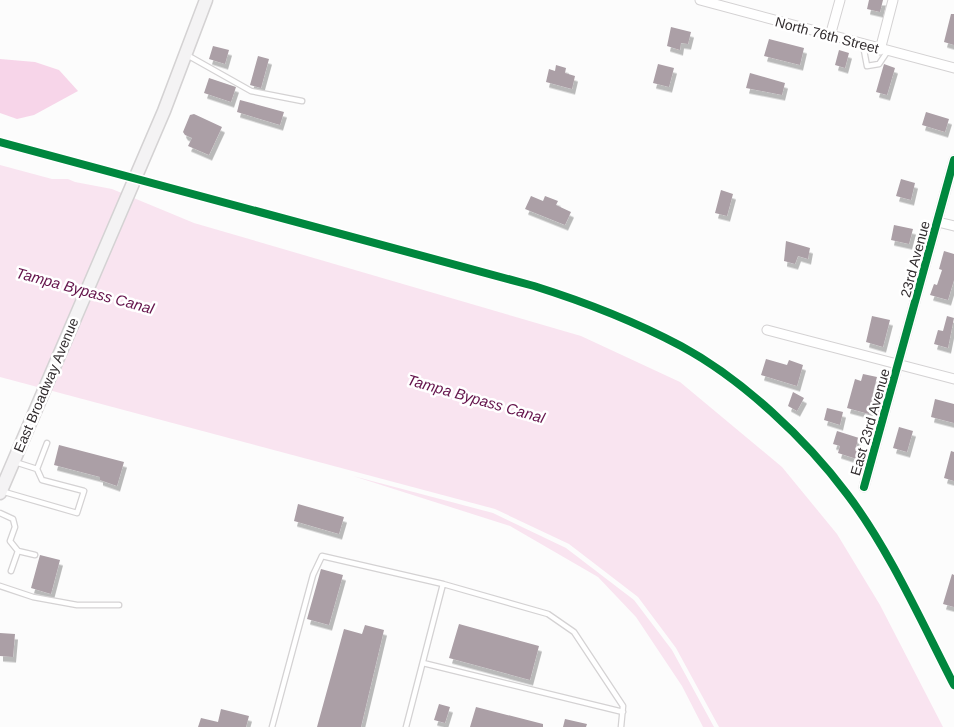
<svg xmlns="http://www.w3.org/2000/svg" width="954" height="727" viewBox="0 0 954 727" font-family="Helvetica,sans-serif">
<defs>
<filter id="shadow"><feDropShadow dx="3" dy="5.5" stdDeviation="0" flood-color="#0004"/></filter>
</defs>
<rect width="100%" height="100%" fill="#fcfcfc"/>
<path fill="#f7d5e9" d="M 0,59 L 35,62 L 59,70 L 78,91 L 34,115 L 17,119 L 0,113 Z"/>
<path fill="#f9e4f0" d="M 0,165 L 52,179 L 68,179 L 75,182 L 112,189 L 194,223 L 581,336 L 680,382 L 782,467 L 837,534 L 880,605 L 943,727 L 719,727 L 676,648 L 638,597 L 569,544 L 495,509 L 0,377 Z
M 353,476 L 493,513 L 566,548 L 634,600 L 672,650 L 714,727 L 703,727 L 682,686 L 636,617 L 598,577 L 510,526 Z"/>
<path fill="#ab9fa6" filter="url(#shadow)" d="M 869,0 L 883,0 L 880,12 L 867,9 Z
M 951,14 L 954,14 L 954,45 L 944,42 Z
M 671,27 L 691,32 L 688,44 L 681,43 L 680,50 L 667,46 Z
M 769,39 L 804,48 L 800,65 L 764,56 Z
M 213,46 L 229,50 L 225,64 L 209,59 Z
M 839,50 L 849,53 L 845,68 L 835,65 Z
M 258,56 L 269,59 L 261,88 L 250,85 Z
M 658,64 L 674,68 L 669,87 L 653,83 Z
M 884,64 L 895,68 L 887,95 L 876,92 Z
M 556,65 L 566,68 L 565,73 L 575,76 L 572,89 L 546,82 L 549,69 L 555,71 Z
M 750,73 L 785,83 L 782,95 L 746,88 Z
M 209,78 L 236,87 L 231,102 L 204,93 Z
M 240,100 L 284,112 L 280,125 L 237,112 Z
M 926,112 L 949,119 L 945,132 L 922,125 Z
M 194,114 L 222,127 L 209,155 L 188,146 L 192,138 L 185,135 L 183,132 L 190,115 Z
M 901,179 L 915,183 L 911,200 L 896,196 Z
M 721,190 L 733,194 L 727,216 L 715,213 Z
M 531,196 L 543,201 L 545,196 L 558,201 L 556,205 L 571,212 L 565,225 L 525,209 Z
M 894,225 L 913,229 L 909,244 L 891,240 Z
M 786,241 L 810,248 L 808,259 L 798,256 L 795,264 L 784,261 Z
M 944,251 L 954,254 L 954,280 L 948,300 L 930,295 L 934,284 L 937,285 L 942,270 L 939,269 Z
M 872,316 L 890,320 L 883,347 L 866,342 Z
M 947,316 L 954,318 L 948,348 L 934,344 L 938,330 L 943,331 Z
M 766,359 L 787,365 L 789,360 L 803,365 L 797,386 L 761,375 Z
M 863,374 L 877,377 L 873,392 L 880,393 L 877,406 L 872,405 L 869,414 L 847,408 L 855,379 L 861,381 Z
M 793,392 L 804,398 L 797,411 L 788,406 Z
M 935,399 L 954,404 L 954,423 L 931,417 Z
M 827,408 L 843,412 L 840,425 L 824,420 Z
M 899,427 L 913,431 L 907,452 L 893,448 Z
M 837,431 L 859,438 L 855,449 L 863,451 L 860,460 L 838,453 L 840,446 L 833,444 Z
M 59,445 L 124,462 L 117,486 L 100,480 L 100,477 L 54,465 Z
M 951,451 L 954,452 L 954,481 L 944,478 Z
M 298,504 L 344,517 L 339,534 L 294,521 Z
M 40,555 L 60,560 L 51,594 L 31,588 Z
M 321,569 L 343,575 L 329,625 L 307,619 Z
M 952,574 L 954,575 L 954,607 L 943,604 Z
M 459,624 L 539,646 L 530,680 L 449,658 Z
M 365,625 L 384,630 L 361,727 L 317,727 L 344,629 L 362,634 Z
M 0,633 L 15,634 L 13,657 L 0,656 Z
M 439,704 L 450,707 L 445,723 L 434,720 Z
M 476,707 L 543,724 L 543,727 L 470,727 Z
M 221,709 L 249,716 L 246,727 L 198,727 L 201,718 L 218,722 Z
M 565,719 L 587,724 L 586,727 L 563,727 Z"/>
<g fill="none" stroke-linecap="round" stroke-linejoin="round">
<defs>
<path id="lane" d="M 863,45 L 867,66 L 879,64 L 887,52
M 187,55 L 251,91 L 302,101
M 37,469 L 47,443
M 1,491 L 77,513 L 84,491 L 42,480 L 37,469 L 15,462
M 0,513 L 13,519 L 15,527 L 10,541 L 18,551 L 35,555
M 11,571 L 18,551
M 0,586 L 33,597 L 77,605 L 119,605
M 423,663 L 623,712
M 272,727 L 313,575 L 322,556 L 443,584 L 548,614 L 574,632 L 623,706 L 621,727
M 406,727 L 443,584"/>
<path id="street" d="M 700,0 L 954,68
M 830,36 L 840,0
M 880,50 L 893,0
M 938,222 L 954,226
M 767,330 L 954,379
M 864,487 L 954,160"/>
<path id="secondary" d="M 0,493 L 164,111 L 206,0"/>
</defs>
<use href="#lane" stroke="#d4d2d3" stroke-width="7"/>
<use href="#street" stroke="#d4d2d3" stroke-width="11"/>
<use href="#secondary" stroke="#d4d2d3" stroke-width="15"/>
<use href="#lane" stroke="#fff" stroke-width="4.5"/>
<use href="#street" stroke="#fff" stroke-width="9"/>
<use href="#secondary" stroke="#f4f3f4" stroke-width="12"/>
<defs>
<path id="cycleway" d="M 0,142 L 534,286 C 585,302 634,321 681,346 C 742,379 806,439 847,494 C 889,549 922,623 954,685
M 864,487 L 954,160"/>
</defs>
<use href="#cycleway" stroke="#fff" stroke-width="11"/>
<use href="#cycleway" stroke="#00873e" stroke-width="8"/>
</g>
<g text-anchor="middle" stroke-width="5" stroke-linejoin="round" paint-order="stroke">
<g font-size="14" fill="#332e30" stroke="#fff">
<text transform="translate(827 35) rotate(15)" y="5">North 76th Street</text>
<text transform="translate(915 259) rotate(-75)" y="5">23rd Avenue</text>
<text transform="translate(46 385) rotate(-67)" y="5">East Broadway Avenue</text>
<text transform="translate(870 422) rotate(-74)" y="5">East 23rd Avenue</text>
</g>
<g font-size="15" font-style="italic" fill="#63124a" stroke="#fff">
<text transform="translate(85 291) rotate(15)" y="5">Tampa Bypass Canal</text>
<text transform="translate(476 399) rotate(16)" y="5">Tampa Bypass Canal</text>
</g>
</g>
</svg>
